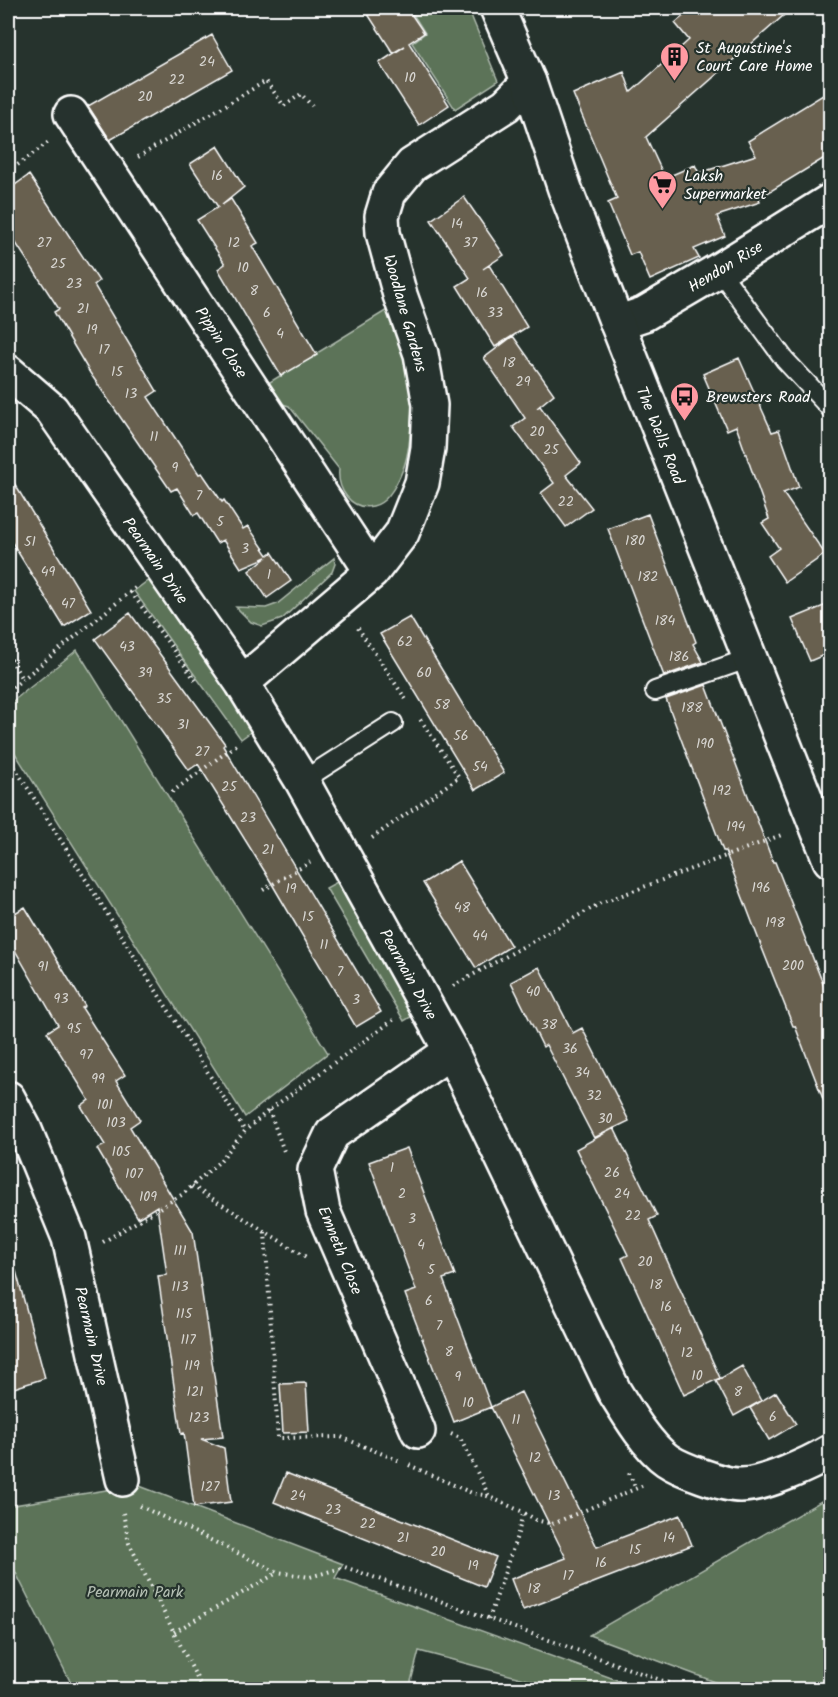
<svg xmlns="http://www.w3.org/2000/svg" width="838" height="1697" viewBox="0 0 838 1697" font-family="Kalam,sans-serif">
<rect width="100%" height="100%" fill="#26332d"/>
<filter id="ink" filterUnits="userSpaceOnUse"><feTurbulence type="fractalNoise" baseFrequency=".0167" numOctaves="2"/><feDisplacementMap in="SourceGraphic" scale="12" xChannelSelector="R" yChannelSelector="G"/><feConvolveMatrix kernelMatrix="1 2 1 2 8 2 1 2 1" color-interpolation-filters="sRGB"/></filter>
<g filter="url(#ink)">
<path fill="#5b7358" stroke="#adb9ac" stroke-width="1.5" d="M 409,8 L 468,8 L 498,81 L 455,109 L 412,43 L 425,33 Z
M 392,307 C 398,332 407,357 411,382 C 414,403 411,449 403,469 C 398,482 388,503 373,506 C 350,511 337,488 339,469 L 289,406 L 276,402 L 265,385 Z
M 334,558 L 335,564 L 332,572 L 282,619 L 262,626 L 251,622 L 236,607 L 266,608 L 277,604 Z
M 150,579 L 256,728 L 241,739 L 134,591 Z
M 77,650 L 328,1053 L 245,1117 L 8,742 L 8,705 Z
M 337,882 L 414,1015 L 404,1021 L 326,888 Z
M 137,1485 L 343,1564 L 335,1578 L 642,1689 L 562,1689 L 419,1651 L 409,1689 L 74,1689 L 8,1557 L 8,1506 Z
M 830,1496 L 830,1689 L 734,1689 L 589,1635 Z"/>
<path fill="#67604f" stroke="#fff" stroke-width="1.5" d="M 364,8 L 407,8 L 424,33 L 409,43 L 449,105 L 419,125 L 379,63 L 405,46 L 393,53 Z
M 693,8 L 792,8 L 646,137 L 665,178 L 695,165 L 699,173 L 756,155 L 748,141 L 831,90 L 831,154 L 759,198 L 760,202 L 717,216 L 725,236 L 694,249 L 699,258 L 650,280 L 638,252 L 630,255 L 608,203 L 617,199 L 573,94 L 624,72 L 631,92 L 689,40 L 675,23 Z
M 212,35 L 232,70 L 110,140 L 88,106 Z
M 218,146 L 244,187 L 222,205 L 231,199 L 258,243 L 252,246 L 317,355 L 281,376 L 218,269 L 225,264 L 197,220 L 218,207 L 190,164 Z
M 29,175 L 99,281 L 94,285 L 157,391 L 148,397 L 199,474 L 202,473 L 222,502 L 224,500 L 243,529 L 248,526 L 268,555 L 272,552 L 291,581 L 267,598 L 249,571 L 267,557 L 241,568 L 223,540 L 217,543 L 198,513 L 194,515 L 177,488 L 171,491 L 90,373 L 54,312 L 59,309 L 8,231 L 8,190 Z
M 464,197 L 504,255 L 483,269 L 489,265 L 527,327 L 495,347 L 457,286 L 470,278 L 431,220 Z
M 513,336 L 554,394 L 537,408 L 540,406 L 581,463 L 566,475 L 592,508 L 566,527 L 541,493 L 554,483 L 513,427 L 525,418 L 484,358 Z
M 739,358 L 772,432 L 779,430 L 799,487 L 783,493 L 825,554 L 785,582 L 768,556 L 779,548 L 762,523 L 769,519 L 736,426 L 727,430 L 703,374 Z
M 8,473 L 91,610 L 64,627 L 8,536 Z
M 648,514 L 696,642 L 693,644 L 703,662 L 658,678 L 664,676 L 608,529 Z
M 831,603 L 831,652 L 810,661 L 792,619 Z
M 130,613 L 225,744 L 223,746 L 381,1012 L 356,1027 L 265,872 L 198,764 L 189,770 L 95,639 Z
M 410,617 L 504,773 L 475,790 L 380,634 Z
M 706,685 L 773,862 L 775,862 L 831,1004 L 831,1112 L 828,1112 L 795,1026 L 793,1026 L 762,948 L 725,851 L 723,851 L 666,699 Z
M 459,861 L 511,946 L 476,968 L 423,883 Z
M 25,907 L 85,1006 L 82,1008 L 125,1075 L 116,1081 L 140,1120 L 130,1127 L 193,1232 L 223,1437 L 201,1439 L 224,1448 L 231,1502 L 194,1507 L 184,1433 L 181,1434 L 158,1276 L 167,1275 L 157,1206 L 138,1218 L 97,1149 L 105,1145 L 81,1106 L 89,1100 L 47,1032 L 58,1025 L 8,938 L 8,917 Z
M 539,967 L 573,1033 L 582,1028 L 629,1121 L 594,1138 L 546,1045 L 543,1047 L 511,982 Z
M 614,1128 L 657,1216 L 649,1220 L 720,1378 L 684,1395 L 622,1258 L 628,1255 L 576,1149 Z
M 407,1148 L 455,1275 L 443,1279 L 491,1407 L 454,1422 L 405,1294 L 416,1290 L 369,1162 Z
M 16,1271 L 45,1378 L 8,1390 L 8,1272 Z
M 742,1366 L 761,1401 L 734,1416 L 716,1381 Z
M 306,1383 L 309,1432 L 283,1433 L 280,1384 Z
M 521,1392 L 597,1547 L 680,1515 L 692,1545 L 523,1610 L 511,1579 L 566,1558 L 491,1407 Z
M 776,1392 L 796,1424 L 769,1440 L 750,1408 Z
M 286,1473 L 496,1557 L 484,1587 L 274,1502 Z"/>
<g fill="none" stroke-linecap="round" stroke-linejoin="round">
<defs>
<path id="lane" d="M 719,270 L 785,360 L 830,408
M 655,691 L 750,658
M 302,781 L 393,723"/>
<path id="street" d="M 71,114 L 372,572
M 617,323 L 644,314 L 719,270 L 830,201
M 8,372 L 52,410 L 242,683 L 302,781 L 451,1051 L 614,1391 C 627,1412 647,1446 667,1460 C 680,1469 725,1486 741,1485 C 764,1485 810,1464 830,1452
M 242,683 L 372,572 L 402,533 L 422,483 L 428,448 L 430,405 L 421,354 L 400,295 L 383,233 L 382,216 L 389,193 L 412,165 L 506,105 L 529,82
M 8,1098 L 24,1128 L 69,1238 L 123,1479
M 418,1431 L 323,1211 L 315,1170 L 332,1134 L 451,1051"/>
<path id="secondary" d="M 497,8 L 529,82 L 565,189 L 617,323 L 830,860"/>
</defs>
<use href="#lane" stroke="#fff" stroke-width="22"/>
<use href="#street" stroke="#fff" stroke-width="38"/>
<use href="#secondary" stroke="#fff" stroke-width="38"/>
<path stroke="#fff" stroke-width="4" stroke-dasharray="1.5 4.5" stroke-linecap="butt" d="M 138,157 L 266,81 L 284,106 L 301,94 L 312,106
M 8,172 L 50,141
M 131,592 L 196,681
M 358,628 L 407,701
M 8,654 L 22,679
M 8,691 L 135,588
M 8,757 L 245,1131
M 172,792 L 239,743
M 372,838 L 459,777 L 420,719
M 263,890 L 310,862
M 453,986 L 601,903 L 784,834
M 269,1110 L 285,1154
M 192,1186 L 306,1257
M 265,1232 L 278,1438 L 341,1437 L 400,1461
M 103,1242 L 183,1194 L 219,1162 L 245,1131 L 269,1110 L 396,1018
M 451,1434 L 460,1438 L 490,1498
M 409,1465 L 474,1494 L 485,1495 L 523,1512 L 536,1520 L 552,1524 L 642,1486
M 629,1473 L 636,1489
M 140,1506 L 277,1572 L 310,1577 L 345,1567 L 688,1690
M 123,1513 L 129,1543 L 203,1690
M 489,1619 L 519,1530 L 523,1512
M 174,1632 L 277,1573"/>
<use href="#lane" stroke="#26332d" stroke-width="18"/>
<use href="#street" stroke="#26332d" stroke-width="33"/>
<use href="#secondary" stroke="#26332d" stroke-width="33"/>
</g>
</g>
<defs>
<symbol id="building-pin" viewBox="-11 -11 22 30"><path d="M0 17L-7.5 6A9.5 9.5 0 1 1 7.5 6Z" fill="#ff9aa2" stroke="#26332d"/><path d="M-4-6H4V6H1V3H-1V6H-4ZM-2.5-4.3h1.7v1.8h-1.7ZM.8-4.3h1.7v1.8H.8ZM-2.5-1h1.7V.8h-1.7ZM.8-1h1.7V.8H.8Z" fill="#111"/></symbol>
<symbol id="supermarket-pin" viewBox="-11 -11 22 30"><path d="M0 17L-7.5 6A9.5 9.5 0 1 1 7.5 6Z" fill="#ff9aa2" stroke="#26332d"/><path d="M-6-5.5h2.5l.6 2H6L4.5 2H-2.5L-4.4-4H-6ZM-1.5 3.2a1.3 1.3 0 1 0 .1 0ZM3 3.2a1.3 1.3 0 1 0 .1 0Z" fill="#111"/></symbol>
<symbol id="bus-pin" viewBox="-11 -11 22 30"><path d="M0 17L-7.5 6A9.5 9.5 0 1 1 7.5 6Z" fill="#ff9aa2" stroke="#26332d"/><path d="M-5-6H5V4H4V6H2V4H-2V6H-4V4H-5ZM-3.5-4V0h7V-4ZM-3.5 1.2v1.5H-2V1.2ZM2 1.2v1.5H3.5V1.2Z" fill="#111"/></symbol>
</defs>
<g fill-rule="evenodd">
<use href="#building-pin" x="658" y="40" width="33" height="45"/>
<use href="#supermarket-pin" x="646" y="168" width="33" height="45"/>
<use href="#bus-pin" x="668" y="380" width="33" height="45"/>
</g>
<g text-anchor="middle" stroke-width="4.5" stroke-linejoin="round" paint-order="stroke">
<g font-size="14" fill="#d9d7d3">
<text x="207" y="66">24</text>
<text x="410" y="82">10</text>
<text x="177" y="84">22</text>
<text x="145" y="101">20</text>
<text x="217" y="180">16</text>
<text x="457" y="228">14</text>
<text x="44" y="247">27</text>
<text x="234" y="247">12</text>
<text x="470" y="247">37</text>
<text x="58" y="268">25</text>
<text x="243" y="272">10</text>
<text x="74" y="288">23</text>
<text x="254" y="295">8</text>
<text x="482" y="297">16</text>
<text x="83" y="313">21</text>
<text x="267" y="317">6</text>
<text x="495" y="317">33</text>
<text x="92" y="334">19</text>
<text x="280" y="338">4</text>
<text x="104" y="354">17</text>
<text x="509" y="367">18</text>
<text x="117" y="376">15</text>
<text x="523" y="386">29</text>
<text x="131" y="398">13</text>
<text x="537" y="436">20</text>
<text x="154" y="441">11</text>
<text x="551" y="454">25</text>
<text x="175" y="472">9</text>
<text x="199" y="500">7</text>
<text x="566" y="506">22</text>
<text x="220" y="526">5</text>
<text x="635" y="545">180</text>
<text x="30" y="546">51</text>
<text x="245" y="553">3</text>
<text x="48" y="576">49</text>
<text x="269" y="579">1</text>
<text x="648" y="581">182</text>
<text x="68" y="608">47</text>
<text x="665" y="625">184</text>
<text x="405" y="646">62</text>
<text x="127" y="651">43</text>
<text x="679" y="661">186</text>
<text x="145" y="677">39</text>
<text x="424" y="677">60</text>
<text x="164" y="703">35</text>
<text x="442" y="709">58</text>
<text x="692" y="712">188</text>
<text x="183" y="729">31</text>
<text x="461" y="740">56</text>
<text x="705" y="748">190</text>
<text x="202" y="756">27</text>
<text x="480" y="771">54</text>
<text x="229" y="791">25</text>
<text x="722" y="795">192</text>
<text x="248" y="822">23</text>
<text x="736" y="831">194</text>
<text x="268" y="854">21</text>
<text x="761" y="892">196</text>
<text x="291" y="893">19</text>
<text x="462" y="912">48</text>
<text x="308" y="921">15</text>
<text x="775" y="927">198</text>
<text x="480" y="940">44</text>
<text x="324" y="949">11</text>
<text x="793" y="970">200</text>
<text x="43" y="971">91</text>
<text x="340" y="976">7</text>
<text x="533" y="996">40</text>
<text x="61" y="1003">93</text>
<text x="356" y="1004">3</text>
<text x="549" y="1029">38</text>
<text x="74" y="1033">95</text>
<text x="570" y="1053">36</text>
<text x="86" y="1059">97</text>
<text x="582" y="1077">34</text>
<text x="98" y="1083">99</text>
<text x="594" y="1100">32</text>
<text x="105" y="1109">101</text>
<text x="605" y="1123">30</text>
<text x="116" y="1127">103</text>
<text x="121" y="1156">105</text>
<text x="392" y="1172">1</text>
<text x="612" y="1177">26</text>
<text x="134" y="1178">107</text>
<text x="402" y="1198">2</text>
<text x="622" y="1198">24</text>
<text x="148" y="1201">109</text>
<text x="633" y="1220">22</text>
<text x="412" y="1223">3</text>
<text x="421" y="1249">4</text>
<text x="180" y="1255">111</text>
<text x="645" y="1266">20</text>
<text x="431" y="1274">5</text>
<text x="656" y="1289">18</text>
<text x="180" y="1291">113</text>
<text x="429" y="1305">6</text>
<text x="666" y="1311">16</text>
<text x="184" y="1318">115</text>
<text x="439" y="1330">7</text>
<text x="676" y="1334">14</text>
<text x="188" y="1344">117</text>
<text x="449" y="1356">8</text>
<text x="687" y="1357">12</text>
<text x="192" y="1370">119</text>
<text x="697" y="1380">10</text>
<text x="458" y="1381">9</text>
<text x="195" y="1396">121</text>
<text x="738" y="1396">8</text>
<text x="468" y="1407">10</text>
<text x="773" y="1421">6</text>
<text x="199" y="1422">123</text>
<text x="516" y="1424">11</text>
<text x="535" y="1462">12</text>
<text x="210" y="1491">127</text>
<text x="298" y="1500">24</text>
<text x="554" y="1500">13</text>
<text x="333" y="1514">23</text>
<text x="368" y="1528">22</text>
<text x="403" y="1542">21</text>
<text x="669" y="1542">14</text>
<text x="635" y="1554">15</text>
<text x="438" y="1556">20</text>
<text x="601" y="1567">16</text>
<text x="473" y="1570">19</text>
<text x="568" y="1580">17</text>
<text x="534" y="1593">18</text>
</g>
<g font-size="16" fill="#fff" stroke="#26332d" text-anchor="start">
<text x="696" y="53">St Augustine's<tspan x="696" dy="18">Court Care Home</tspan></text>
<text x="684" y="181">Laksh<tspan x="684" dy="18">Supermarket</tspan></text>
<text x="706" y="402">Brewsters Road</text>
</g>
<g font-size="16" fill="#fff" stroke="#26332d">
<text transform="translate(725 266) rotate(-31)" y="6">Hendon Rise</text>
<text transform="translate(406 313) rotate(74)" y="6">Woodlane Gardens</text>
<text transform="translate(222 342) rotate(57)" y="6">Pippin Close</text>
<text transform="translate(661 435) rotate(68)" y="6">The Wells Road</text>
<text transform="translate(156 560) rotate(55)" y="6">Pearmain Drive</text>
<text transform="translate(409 974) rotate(61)" y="6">Pearmain Drive</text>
<text transform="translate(341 1250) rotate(68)" y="6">Emneth Close</text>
<text transform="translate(92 1336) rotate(77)" y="6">Pearmain Drive</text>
</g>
<g font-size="16" fill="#b5c0b4" stroke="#26332d">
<text x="135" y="1597">Pearmain Park</text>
</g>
</g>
<rect width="838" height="1697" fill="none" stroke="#26332d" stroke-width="30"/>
<rect x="15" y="15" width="808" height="1667" fill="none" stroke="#fff" stroke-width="2" filter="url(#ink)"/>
</svg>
